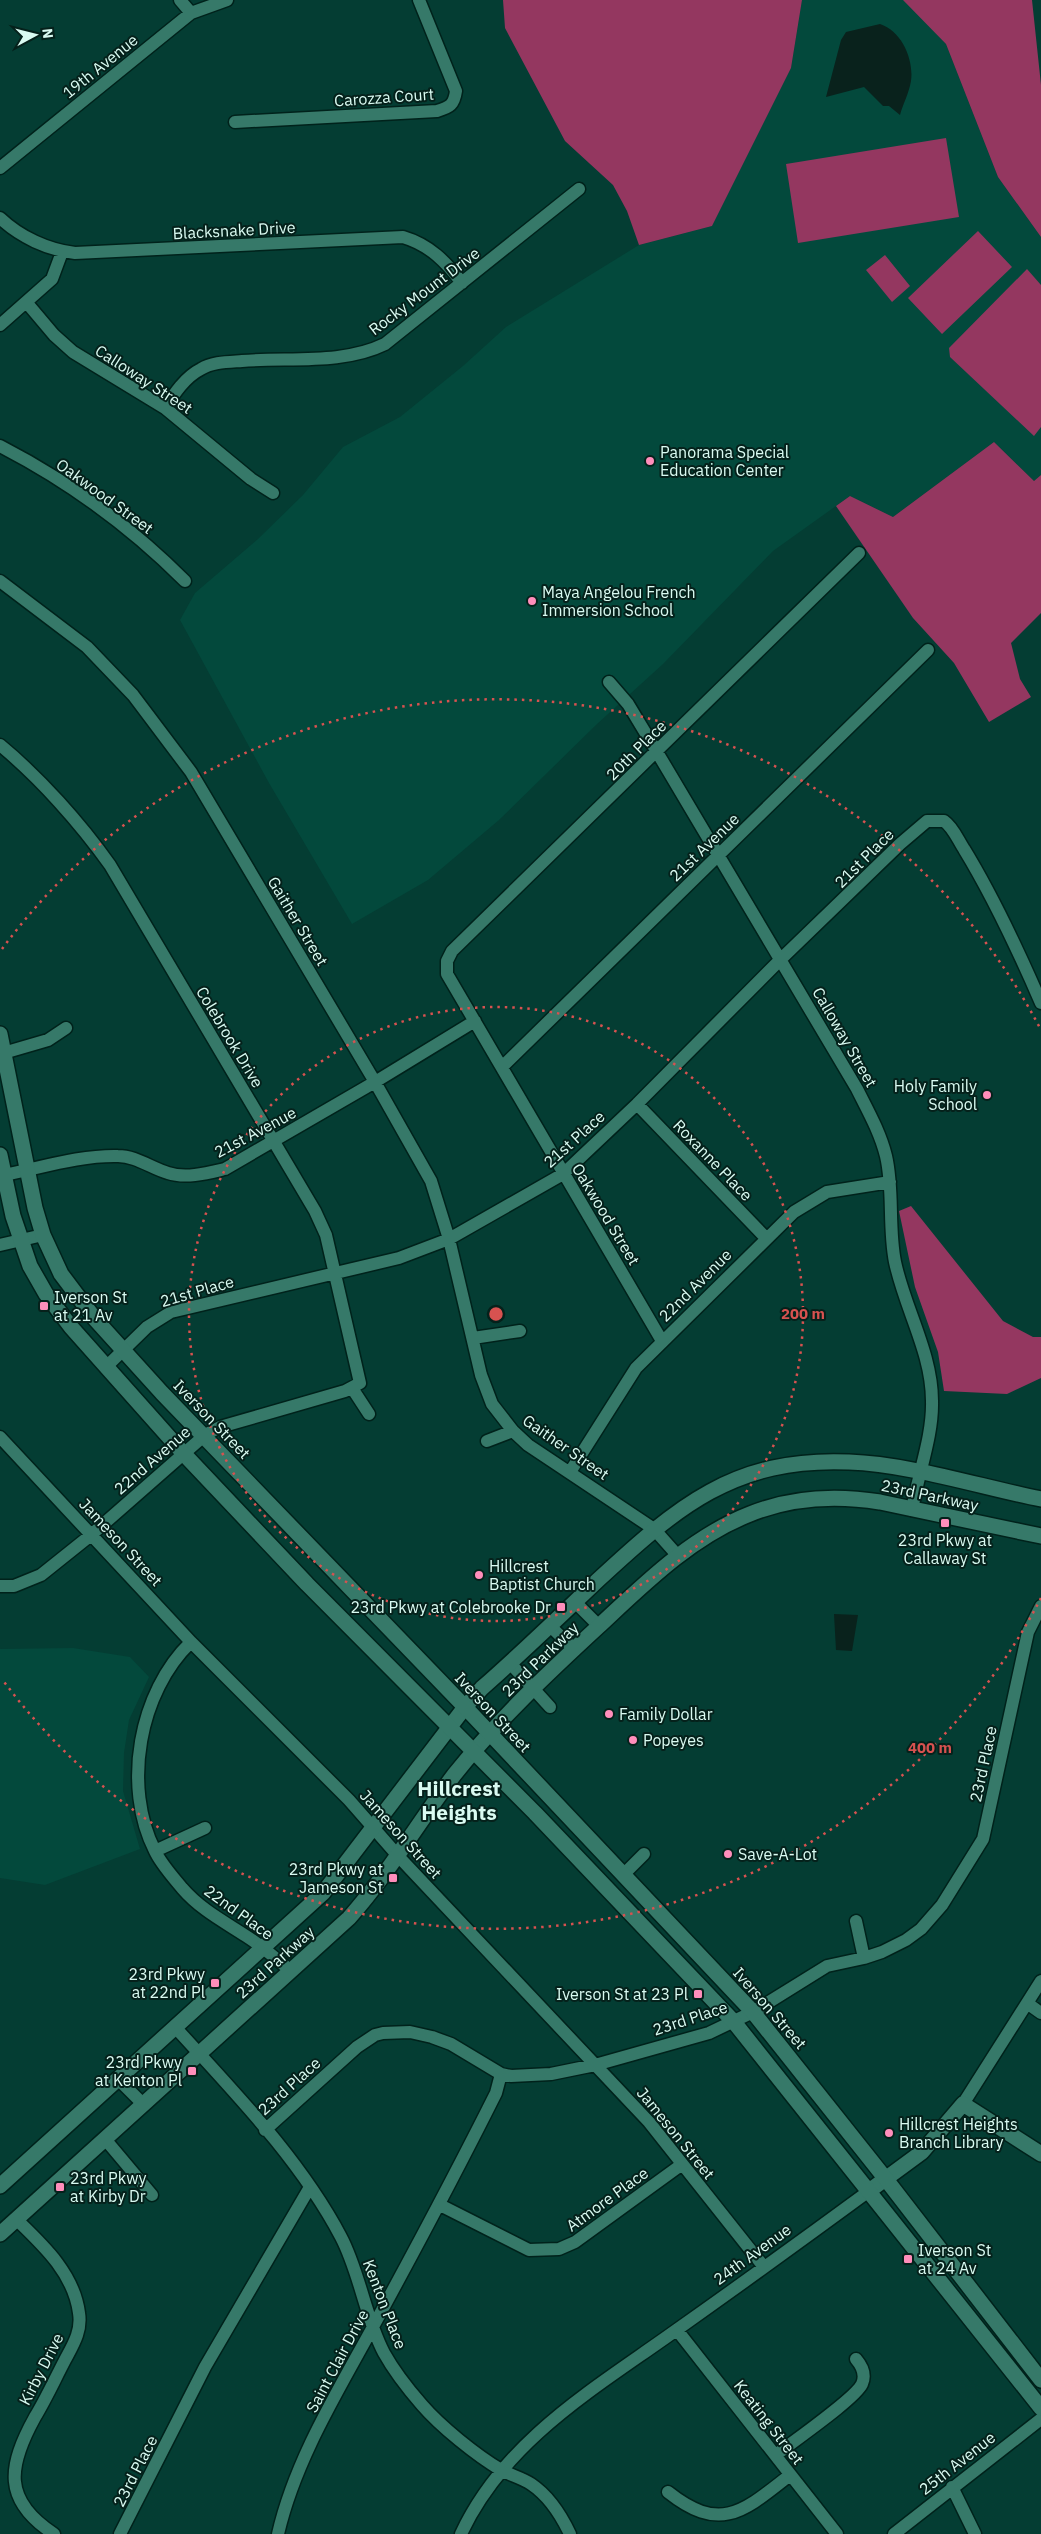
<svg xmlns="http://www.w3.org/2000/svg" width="1041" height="2534" viewBox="0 0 1041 2534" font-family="'IBM Plex Sans',sans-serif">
<rect width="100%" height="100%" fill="#043d33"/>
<path fill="#03493c" d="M 802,0 L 906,0 L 946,44 L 998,177 L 1041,237 L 1041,475 L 1034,481 L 994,442 L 893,517 L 850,496 L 773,551 L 663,664 L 597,724 L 499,820 L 428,880 L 352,924 L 269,783 L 180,620 L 195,593 L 258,539 L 303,495 L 343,447 L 400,417 L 463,366 L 506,327 L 639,245 L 712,226 L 791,68 Z
M 73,1648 L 130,1657 L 149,1677 L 129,1720 L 124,1753 L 123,1791 L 140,1849 L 45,1885 L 0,1878 L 0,1649 Z"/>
<path fill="#943760" d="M 503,0 L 802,0 L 791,68 L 712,226 L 639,245 L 627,211 L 613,185 L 565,141 L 505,28 Z
M 903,0 L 1032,0 L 1041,85 L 1041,237 L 998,177 L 946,44 Z
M 946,138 L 959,217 L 798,243 L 786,164 Z
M 978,231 L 1012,267 L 942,334 L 908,298 Z
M 885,255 L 910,286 L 892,302 L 866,270 Z
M 1027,269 L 1041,285 L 1041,427 L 1034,436 L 950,357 L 949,348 Z
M 994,442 L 1034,481 L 1041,475 L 1041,613 L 1011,643 L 1020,679 L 1031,697 L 989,722 L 954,663 L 913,618 L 836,506 L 850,496 L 893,517 Z
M 911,1206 L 1003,1321 L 1033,1337 L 1041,1337 L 1041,1378 L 1007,1394 L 944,1391 L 938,1352 L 915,1287 L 899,1211 Z"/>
<path fill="#09221c" d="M 880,24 C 902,31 914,60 911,81 C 909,93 903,104 900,115 L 889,106 L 883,106 L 864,87 L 826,97 L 841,40 L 846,32 Z
M 834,1614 L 858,1615 L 852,1651 L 836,1650 Z"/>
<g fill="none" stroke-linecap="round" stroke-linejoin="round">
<defs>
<path id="minor" d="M 180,0 L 191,13
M 235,122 L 437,111 C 450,107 454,105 456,91 L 419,0
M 0,168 L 191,13 L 227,0
M 0,218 C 20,237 48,250 75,253 L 403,237 C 430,245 446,262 462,283
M 27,303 L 54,335 L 73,352 L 165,408 L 251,479 L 273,493
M 0,325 L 52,279 L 62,252
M 165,408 C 174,394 185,377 201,369 C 212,362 228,362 242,361 C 289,357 342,365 385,344 L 579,189
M 0,446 C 68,481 131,527 185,581
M 0,581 L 87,647 L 133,695 L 191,772 L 375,1082 L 431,1181 L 449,1239 L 481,1375 L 492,1404 L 513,1431 L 528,1445 L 654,1529 L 678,1556
M 609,682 L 628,704 L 657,752 L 857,1089 C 868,1111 880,1132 886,1156 C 894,1190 888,1227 895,1262 C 905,1309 932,1353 932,1401 C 933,1436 918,1474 912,1510
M 0,745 C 40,778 80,823 110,865 L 315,1211 L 326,1235 L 360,1383 L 345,1391 L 220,1427 L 205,1435 L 91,1535 L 41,1575 L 14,1586 L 0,1586
M 0,1054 L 48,1040 L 66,1028
M 502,1067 L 928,650
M 637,1104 L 766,1238
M 4,1175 C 40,1168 80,1155 118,1156 C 136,1156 151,1168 168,1173 C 186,1179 208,1173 225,1169 L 375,1082 L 475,1021
M 0,1245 L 43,1235
M 473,1338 L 520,1331
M 662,1341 L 447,974 L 447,961 L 452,951 L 859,553
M 107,1366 L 147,1327 L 171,1312 L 399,1258 L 449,1239 L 563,1174 L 637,1104 L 781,959 L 900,844 L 927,821 L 944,821 C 953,827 958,840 964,849 C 994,898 1018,950 1041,1003
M 352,1388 L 369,1414
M 0,1437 L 191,1642 L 349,1800 L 399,1857 L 649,2122 L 764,2267
M 487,1441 L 513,1431
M 570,1472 L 636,1368 L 794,1212 L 827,1192 L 890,1182
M 575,1602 L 599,1626
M 550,1626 L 574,1649
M 191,1642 C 139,1692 122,1786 155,1851 C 161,1864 173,1877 182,1888 C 200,1909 223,1921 246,1936 C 262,1946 276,1959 291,1971
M 510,1663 L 550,1707
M 155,1851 L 205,1828
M 623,1875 L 644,1854
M 856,1921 L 864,1958
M 1027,2003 L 1041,2013
M 175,2027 C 233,2091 300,2159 341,2237 C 360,2273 365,2317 384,2353 C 394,2371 408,2389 422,2405 C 441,2427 476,2455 501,2470 C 510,2475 522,2478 531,2484 C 549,2496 561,2515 570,2534
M 118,2079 L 143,2104
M 963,2104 L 1041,1981
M 265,2130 L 357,2047 L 375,2035 L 383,2033 L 410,2032 L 432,2037 L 451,2044 L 501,2074 L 511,2076 L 551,2074 L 595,2065 L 709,2033 L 753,2012 L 827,1966 L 864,1958 L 882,1952 L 906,1940 L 921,1929 L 942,1905 L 983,1839 L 1028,1632 L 1041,1606
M 105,2139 L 152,2195
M 440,2205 L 529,2250 L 559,2249 L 575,2242 L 681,2165
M 17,2220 C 44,2246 74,2274 79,2313 C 82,2331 73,2345 65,2360 C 55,2379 46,2399 35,2417 C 8,2466 2,2500 54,2534
M 677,2330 L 837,2534
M 776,2455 C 792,2442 855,2399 862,2384 C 866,2375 862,2366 856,2359
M 952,2487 L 975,2534
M 668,2492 C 721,2534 744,2511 790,2475
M 120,2534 L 205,2367 L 310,2187
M 278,2534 C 295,2460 338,2391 374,2325 C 416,2248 457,2171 496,2093 L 501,2074
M 461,2534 C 505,2440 594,2389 675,2331 C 740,2285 805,2238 869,2191
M 894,2534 L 1041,2419"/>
<path id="tertiary" d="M 0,2186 L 323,1893 L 465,1707 L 482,1688 C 522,1653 560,1616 598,1580 C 677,1507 734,1457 849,1462 C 909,1464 981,1487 1041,1499
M 869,2191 L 922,2152 L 963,2104 L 1041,2154
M 0,2234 L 349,1918 C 389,1873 418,1823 454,1775 C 497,1721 548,1673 599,1626 C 644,1584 691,1537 750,1514 C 792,1497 836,1495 880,1502 L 1041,1536"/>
<path id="secondary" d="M 0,1034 L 35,1208 L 43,1235 L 61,1274 L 95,1319 L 162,1393 L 465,1707 L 753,2012 L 885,2178 L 1041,2380
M 0,1155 L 13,1216 L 30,1266 L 46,1294 L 71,1327 L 184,1454 L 307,1584 L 535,1813 L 734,2022 L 1041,2408"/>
</defs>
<use href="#minor" stroke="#00221b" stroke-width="15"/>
<use href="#tertiary" stroke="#00221b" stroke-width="18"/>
<use href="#secondary" stroke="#00221b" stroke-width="18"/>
<use href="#minor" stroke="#367969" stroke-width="12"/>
<use href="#tertiary" stroke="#367969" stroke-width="15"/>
<use href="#secondary" stroke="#367969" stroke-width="15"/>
</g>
<g fill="none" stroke="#d75250" stroke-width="2.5" stroke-dasharray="2.5 5">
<circle cx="496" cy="1314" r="307"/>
<path d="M1041 1598A614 614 0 0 1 2 1679M2 949A614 614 0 0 1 1041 1030"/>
</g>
<g fill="#ff8ebb" stroke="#05211b" stroke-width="2">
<circle cx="650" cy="461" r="5"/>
<circle cx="532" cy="601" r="5"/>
<circle cx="987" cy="1095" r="5"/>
<rect x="39" y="1301" width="10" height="10" rx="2.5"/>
<rect x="940" y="1518" width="10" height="10" rx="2.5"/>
<circle cx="479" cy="1575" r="5"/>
<rect x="556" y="1602" width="10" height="10" rx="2.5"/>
<circle cx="609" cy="1714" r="5"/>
<circle cx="633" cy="1740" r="5"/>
<circle cx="728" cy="1854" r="5"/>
<rect x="388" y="1873" width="10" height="10" rx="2.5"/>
<rect x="210" y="1978" width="10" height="10" rx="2.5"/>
<rect x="693" y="1989" width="10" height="10" rx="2.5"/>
<rect x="187" y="2066" width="10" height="10" rx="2.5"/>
<circle cx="889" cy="2133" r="5"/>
<rect x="55" y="2182" width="10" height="10" rx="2.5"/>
<rect x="903" y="2254" width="10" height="10" rx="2.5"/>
</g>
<g text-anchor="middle" stroke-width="4" stroke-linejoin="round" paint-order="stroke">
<g font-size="16" fill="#dafbf2" stroke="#05211b">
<text transform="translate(100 66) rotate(-39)" y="6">19th Avenue</text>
<text transform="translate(384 97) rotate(-4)" y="6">Carozza Court</text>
<text transform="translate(234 230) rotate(-3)" y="6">Blacksnake Drive</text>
<text transform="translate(424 291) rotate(-37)" y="6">Rocky Mount Drive</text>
<text transform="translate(144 379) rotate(33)" y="6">Calloway Street</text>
<text transform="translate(105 496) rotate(36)" y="6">Oakwood Street</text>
<text transform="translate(636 750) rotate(-45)" y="6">20th Place</text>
<text transform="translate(704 847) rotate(-44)" y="6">21st Avenue</text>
<text transform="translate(864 858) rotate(-45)" y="6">21st Place</text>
<text transform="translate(298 921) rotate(59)" y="6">Gaither Street</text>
<text transform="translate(230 1037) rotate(59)" y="6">Colebrook Drive</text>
<text transform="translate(845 1037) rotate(60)" y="6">Calloway Street</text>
<text transform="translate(255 1132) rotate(-28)" y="6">21st Avenue</text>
<text transform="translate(574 1139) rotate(-42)" y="6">21st Place</text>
<text transform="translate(713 1160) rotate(46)" y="6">Roxanne Place</text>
<text transform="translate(606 1214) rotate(59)" y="6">Oakwood Street</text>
<text transform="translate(695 1285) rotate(-45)" y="6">22nd Avenue</text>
<text transform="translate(197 1291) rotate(-16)" y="6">21st Place</text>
<text transform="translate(212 1419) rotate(46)" y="6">Iverson Street</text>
<text transform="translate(566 1447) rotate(35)" y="6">Gaither Street</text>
<text transform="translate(152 1460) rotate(-41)" y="6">22nd Avenue</text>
<text transform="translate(930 1495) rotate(12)" y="6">23rd Parkway</text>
<text transform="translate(121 1542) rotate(47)" y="6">Jameson Street</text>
<text transform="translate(540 1659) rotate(-44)" y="6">23rd Parkway</text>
<text transform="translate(493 1712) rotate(47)" y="6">Iverson Street</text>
<text transform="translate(983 1764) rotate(-78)" y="6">23rd Place</text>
<text transform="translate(401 1834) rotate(48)" y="6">Jameson Street</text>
<text transform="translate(239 1912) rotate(36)" y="6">22nd Place</text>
<text transform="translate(275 1962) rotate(-42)" y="6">23rd Parkway</text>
<text transform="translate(770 2008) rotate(49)" y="6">Iverson Street</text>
<text transform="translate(690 2018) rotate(-18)" y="6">23rd Place</text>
<text transform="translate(289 2086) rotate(-42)" y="6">23rd Place</text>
<text transform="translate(676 2133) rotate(51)" y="6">Jameson Street</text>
<text transform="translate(607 2199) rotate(-36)" y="6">Atmore Place</text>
<text transform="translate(752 2254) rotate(-36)" y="6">24th Avenue</text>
<text transform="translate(385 2304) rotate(69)" y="6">Kenton Place</text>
<text transform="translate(337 2361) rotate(-62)" y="6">Saint Clair Drive</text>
<text transform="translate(41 2369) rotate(-63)" y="6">Kirby Drive</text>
<text transform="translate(769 2422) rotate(52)" y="6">Keating Street</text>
<text transform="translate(957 2463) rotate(-38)" y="6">25th Avenue</text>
<text transform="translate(135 2471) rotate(-63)" y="6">23rd Place</text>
</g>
<g font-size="16" fill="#dafbf2" stroke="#05211b" text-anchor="start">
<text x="660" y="458">Panorama Special<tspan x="660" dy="18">Education Center</tspan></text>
<text x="542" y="598">Maya Angelou French<tspan x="542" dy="18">Immersion School</tspan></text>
<text x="977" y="1092" text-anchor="end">Holy Family<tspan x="977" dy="18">School</tspan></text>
<text x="54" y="1303">Iverson St<tspan x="54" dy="18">at 21 Av</tspan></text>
<text x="945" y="1546" text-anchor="middle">23rd Pkwy at<tspan x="945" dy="18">Callaway St</tspan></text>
<text x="489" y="1572">Hillcrest<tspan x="489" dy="18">Baptist Church</tspan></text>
<text x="551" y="1613" text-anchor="end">23rd Pkwy at Colebrooke Dr</text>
<text x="619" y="1720">Family Dollar</text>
<text x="643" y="1746">Popeyes</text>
<text x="738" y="1860">Save-A-Lot</text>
<text x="383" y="1875" text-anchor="end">23rd Pkwy at<tspan x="383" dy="18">Jameson St</tspan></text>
<text x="205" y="1980" text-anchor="end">23rd Pkwy<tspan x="205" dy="18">at 22nd Pl</tspan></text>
<text x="688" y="2000" text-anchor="end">Iverson St at 23 Pl</text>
<text x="182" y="2068" text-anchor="end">23rd Pkwy<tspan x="182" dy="18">at Kenton Pl</tspan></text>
<text x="899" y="2130">Hillcrest Heights<tspan x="899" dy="18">Branch Library</tspan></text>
<text x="70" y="2184">23rd Pkwy<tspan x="70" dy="18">at Kirby Dr</tspan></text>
<text x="918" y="2256">Iverson St<tspan x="918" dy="18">at 24 Av</tspan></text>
</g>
<g font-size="21" font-weight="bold" fill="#dafbf2" stroke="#05211b">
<text x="459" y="1796">Hillcrest<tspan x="459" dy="24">Heights</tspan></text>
</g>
</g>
<circle cx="496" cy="1314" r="8" fill="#d75250" stroke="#05211b" stroke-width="2.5"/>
<g font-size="15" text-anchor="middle" font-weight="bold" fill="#d75250" stroke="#05211b" stroke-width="4" stroke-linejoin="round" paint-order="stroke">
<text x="803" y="1319">200 m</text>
<text x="930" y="1753">400 m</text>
</g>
<g transform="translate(35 35) rotate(83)" stroke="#05211b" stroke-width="4" paint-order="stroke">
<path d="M0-4L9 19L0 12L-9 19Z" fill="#dafbf2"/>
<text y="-8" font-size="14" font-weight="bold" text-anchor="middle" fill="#dafbf2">N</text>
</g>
</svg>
